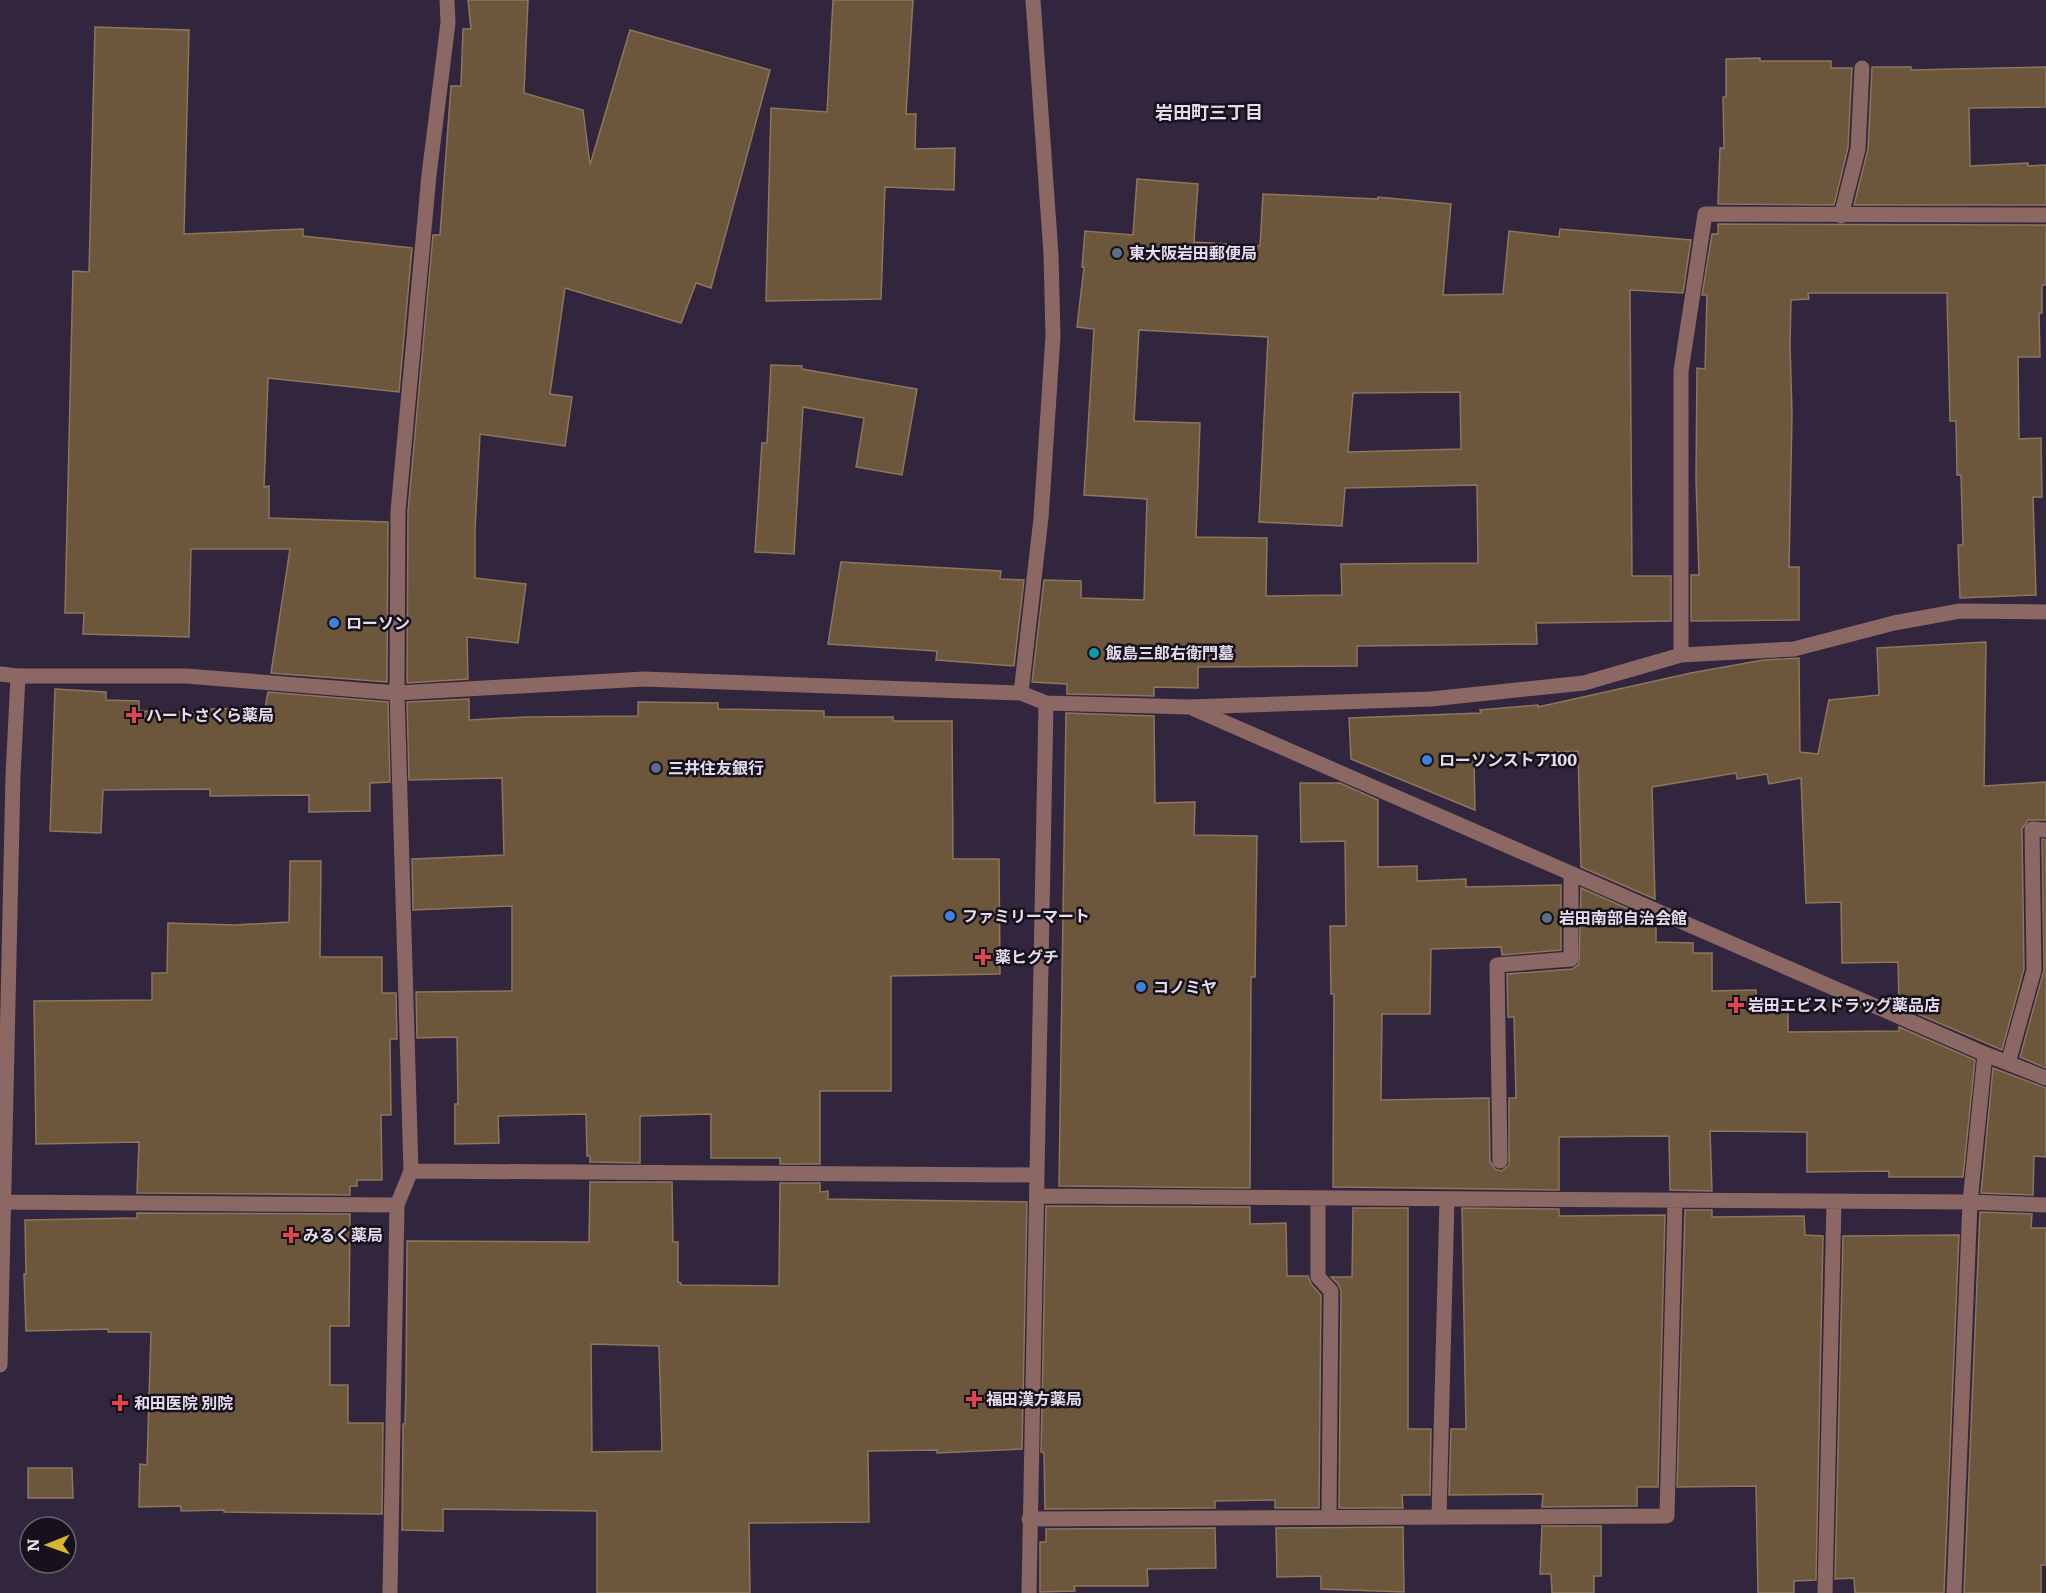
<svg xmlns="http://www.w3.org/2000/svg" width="2046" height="1593" viewBox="0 0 2046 1593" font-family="Literata,'Noto Sans JP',serif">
<rect width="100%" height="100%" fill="#32253e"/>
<path fill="#6c573d" stroke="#8d765b" stroke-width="1.5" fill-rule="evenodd" d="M 468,0 L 528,0 L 524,93 L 583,110 L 590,165 L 630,30 L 770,70 L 711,288 L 696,283 L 681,323 L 565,288 L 550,394 L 572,397 L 565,446 L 480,434 L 475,529 L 475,578 L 526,584 L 518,643 L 467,637 L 468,679 L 407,683 L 408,511 L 433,235 L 440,235 L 451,86 L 461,86 L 463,29 L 471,29 Z
M 833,0 L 913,0 L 906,114 L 916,114 L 915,149 L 955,148 L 954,190 L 885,187 L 881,299 L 766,301 L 771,108 L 827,112 Z
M 95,27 L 189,30 L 184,234 L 303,229 L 303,236 L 412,248 L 399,392 L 268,378 L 264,487 L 269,486 L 269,518 L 388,522 L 387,682 L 271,673 L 290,549 L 191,549 L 189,637 L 83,634 L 84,613 L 65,613 L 73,271 L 89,272 Z
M 1760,58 L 1760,61 L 1831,61 L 1831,68 L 1852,68 L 1848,148 L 1834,205 L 1718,204 L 1720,148 L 1724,148 L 1723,97 L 1726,97 L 1726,59 Z
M 1872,67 L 1911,67 L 1911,70 L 2046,67 L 2046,107 L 1969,108 L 1970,166 L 2028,163 L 2028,166 L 2046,165 L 2046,205 L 1854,205 L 1868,149 Z
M 1137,179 L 1198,184 L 1194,242 L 1260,246 L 1263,194 L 1378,199 L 1378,197 L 1451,204 L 1443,295 L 1503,294 L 1509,231 L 1559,237 L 1560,229 L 1691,240 L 1683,293 L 1630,290 L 1632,576 L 1671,576 L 1671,621 L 1536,623 L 1537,644 L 1357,646 L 1357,666 L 1198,667 L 1198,688 L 1154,687 L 1154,696 L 1067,694 L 1067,684 L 1032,682 L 1044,580 L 1081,581 L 1081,598 L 1144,600 L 1147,499 L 1084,495 L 1094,329 L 1077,327 L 1084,267 L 1082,267 L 1085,231 L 1133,235 ZM 1139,330 L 1268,337 L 1259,522 L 1342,526 L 1345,488 L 1477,485 L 1478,563 L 1341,564 L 1342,595 L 1266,596 L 1267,538 L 1196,537 L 1200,423 L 1134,421 ZM 1460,392 L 1461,449 L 1348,452 L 1353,393 Z
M 1718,224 L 2046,225 L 2046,285 L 2042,285 L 2042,313 L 2039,313 L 2040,357 L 2018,357 L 2019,439 L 2041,438 L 2042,497 L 2033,497 L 2036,595 L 1960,598 L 1958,545 L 1963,545 L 1961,475 L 1957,475 L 1956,421 L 1950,421 L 1947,293 L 1808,293 L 1809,299 L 1791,300 L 1790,344 L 1792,415 L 1789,567 L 1799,567 L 1799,620 L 1691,621 L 1691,575 L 1699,575 L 1696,479 L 1697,368 L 1705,369 L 1707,295 L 1702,295 L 1712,234 L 1718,234 Z
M 771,365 L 802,366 L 802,369 L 917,389 L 902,475 L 856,467 L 864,418 L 803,407 L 794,554 L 755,552 L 762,443 L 767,443 Z
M 841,562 L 1001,571 L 1000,579 L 1024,580 L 1014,666 L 936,660 L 937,651 L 828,644 Z
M 1986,642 L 1984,786 L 2046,782 L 2046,820 L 2028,820 L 2022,829 L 2024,969 L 2002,1050 L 1899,1006 L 1898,962 L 1842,963 L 1841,902 L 1806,903 L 1801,778 L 1769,784 L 1767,774 L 1737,779 L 1736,773 L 1652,787 L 1655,899 L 1581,867 L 1578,751 L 1505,754 L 1505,756 L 1474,758 L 1475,810 L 1351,759 L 1349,718 L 1481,713 L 1480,710 L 1538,705 L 1538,707 L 1691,673 L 1763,660 L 1799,658 L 1800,752 L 1818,754 L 1829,700 L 1879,695 L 1877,648 Z
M 55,689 L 106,692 L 106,700 L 139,701 L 139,711 L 210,713 L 210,709 L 265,708 L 268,692 L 388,702 L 390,782 L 370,783 L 370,811 L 309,812 L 309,795 L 210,796 L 210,789 L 103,790 L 101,833 L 50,831 Z
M 469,699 L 469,720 L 526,717 L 638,716 L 638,702 L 718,703 L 718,709 L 824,711 L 824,717 L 893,717 L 893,721 L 952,721 L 953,859 L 999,859 L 1000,974 L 891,976 L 891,1091 L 820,1091 L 820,1164 L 780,1164 L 780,1158 L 711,1158 L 711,1114 L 640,1116 L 640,1163 L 590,1162 L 590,1156 L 587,1156 L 586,1114 L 498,1116 L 499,1143 L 455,1144 L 455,1104 L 458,1104 L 457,1037 L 417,1038 L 416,992 L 512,991 L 512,906 L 413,910 L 412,859 L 504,855 L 502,778 L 409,780 L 407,702 Z
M 1066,713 L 1154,716 L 1155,803 L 1195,802 L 1194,835 L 1257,836 L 1255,977 L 1251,977 L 1250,1188 L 1059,1186 Z
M 1300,783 L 1340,783 L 1378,800 L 1378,867 L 1417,866 L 1417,881 L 1466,879 L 1466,887 L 1561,885 L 1561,950 L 1502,955 L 1501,947 L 1431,949 L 1430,1014 L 1382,1014 L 1381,1100 L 1489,1098 L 1490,1161 L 1495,1169 L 1501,1171 L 1509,1165 L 1509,1098 L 1516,1098 L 1514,1017 L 1508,1017 L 1507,974 L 1572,969 L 1579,964 L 1581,888 L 1656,921 L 1656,942 L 1693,943 L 1693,953 L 1712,953 L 1712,991 L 1756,990 L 1756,1006 L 1788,1006 L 1788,1032 L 1899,1031 L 1899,1027 L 1975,1060 L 1963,1177 L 1889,1177 L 1889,1171 L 1807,1172 L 1807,1132 L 1710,1131 L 1712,1191 L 1670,1190 L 1669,1136 L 1559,1137 L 1559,1190 L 1333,1187 L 1334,994 L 1331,994 L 1330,926 L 1346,926 L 1345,841 L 1301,842 Z
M 2042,839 L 2046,840 L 2046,1068 L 2020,1057 L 2044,970 Z
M 290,861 L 321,861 L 320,957 L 382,957 L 382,993 L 396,993 L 397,1039 L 390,1039 L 391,1115 L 381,1115 L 382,1180 L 357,1180 L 357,1186 L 350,1186 L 350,1195 L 137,1193 L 139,1142 L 36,1144 L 34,1001 L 152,1000 L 152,973 L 167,973 L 168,923 L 234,925 L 289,922 Z
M 1993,1068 L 2046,1088 L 2046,1157 L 2034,1156 L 2033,1195 L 1981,1193 Z
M 590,1182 L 672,1182 L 673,1242 L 678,1242 L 678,1282 L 681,1283 L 681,1285 L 779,1286 L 780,1183 L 820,1183 L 820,1192 L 828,1191 L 828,1199 L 1027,1202 L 1022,1449 L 937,1453 L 937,1450 L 868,1451 L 869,1522 L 749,1523 L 750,1593 L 597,1593 L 597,1511 L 443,1509 L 443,1531 L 402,1530 L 403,1424 L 405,1424 L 406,1385 L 407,1241 L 589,1242 ZM 591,1344 L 659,1346 L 662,1451 L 592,1452 Z
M 1046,1206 L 1250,1207 L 1250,1224 L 1286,1223 L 1287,1276 L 1308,1276 L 1311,1284 L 1321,1295 L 1319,1508 L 1275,1508 L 1275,1500 L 1215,1501 L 1215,1508 L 1045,1509 L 1044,1453 L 1041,1452 Z
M 1353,1208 L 1408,1208 L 1408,1429 L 1431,1429 L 1430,1495 L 1402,1495 L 1403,1508 L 1339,1508 L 1341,1291 L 1338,1284 L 1331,1277 L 1352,1277 Z
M 1462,1208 L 1559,1209 L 1559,1216 L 1665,1215 L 1658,1487 L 1637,1487 L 1637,1506 L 1542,1507 L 1543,1494 L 1449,1495 L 1451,1429 L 1466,1429 Z
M 1685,1210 L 1712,1210 L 1712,1217 L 1804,1216 L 1805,1235 L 1823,1236 L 1816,1580 L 1794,1581 L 1794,1593 L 1758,1593 L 1756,1486 L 1677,1487 Z
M 1980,1212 L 2032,1214 L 2031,1228 L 2046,1228 L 2046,1565 L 2041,1565 L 2041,1593 L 1964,1593 Z
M 137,1213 L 350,1214 L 349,1326 L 330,1326 L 330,1385 L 348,1385 L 348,1423 L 383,1423 L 382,1514 L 224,1512 L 224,1510 L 181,1511 L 181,1506 L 139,1507 L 140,1464 L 147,1465 L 151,1332 L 108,1332 L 108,1329 L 26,1331 L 24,1274 L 26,1274 L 25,1220 L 137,1218 Z
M 1959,1235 L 1944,1593 L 1855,1593 L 1854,1578 L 1835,1579 L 1843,1236 Z
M 28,1468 L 72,1468 L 73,1498 L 28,1498 Z
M 1542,1526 L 1601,1526 L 1601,1576 L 1594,1576 L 1594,1593 L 1552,1593 L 1551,1574 L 1540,1574 Z
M 1403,1527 L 1404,1592 L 1321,1589 L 1321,1576 L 1277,1577 L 1276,1528 Z
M 1215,1528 L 1216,1568 L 1147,1569 L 1148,1586 L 1074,1586 L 1075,1591 L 1040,1592 L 1040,1542 L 1046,1542 L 1046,1529 Z"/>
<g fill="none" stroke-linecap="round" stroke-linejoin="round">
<path stroke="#8b6863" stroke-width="15" d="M 1841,216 L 1858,149 L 1862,68
M 1681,655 L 1681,371 L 1705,214 L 2046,215
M 0,674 L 18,676 L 186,676 L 397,693 L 644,679 L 1021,693 L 1046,703 L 1188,707 L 1431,699 L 1584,683 L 1681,655 L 1794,649 L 1894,623 L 1960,611 L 2046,612
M 1021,693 L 1041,518 L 1053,336 L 1051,254 L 1033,0
M 1194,709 L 1985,1054 L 2046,1078
M 2008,1063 L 2034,970 L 2032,829 L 2046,830
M 1500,1161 L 1497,965 L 1571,959 L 1571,874
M 411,1171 L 1037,1175
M 1037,1196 L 1970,1202 L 2046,1205
M 1318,1198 L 1318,1277 L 1331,1291 L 1329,1517
M 5,1202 L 397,1205
M 0,1365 L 13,776 L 18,676
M 1439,1517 L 1447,1199
M 1029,1519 L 1667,1516 L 1675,1201
M 390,1593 L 397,1205 L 411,1171 L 397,693 L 398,511 L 429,175 L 448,23 L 447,0
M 1029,1593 L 1046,703
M 1825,1593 L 1834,1201
M 1954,1593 L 1970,1202 L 1985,1054"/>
</g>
<g fill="#5c6f8a" stroke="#17111c" stroke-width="2">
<circle cx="1117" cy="253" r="6"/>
<circle cx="656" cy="768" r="6"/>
<circle cx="1547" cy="918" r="6"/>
</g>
<g fill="#3f7fe0" stroke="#17111c" stroke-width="2">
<circle cx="334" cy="623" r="6"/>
<circle cx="1427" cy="760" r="6"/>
<circle cx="950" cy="916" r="6"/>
<circle cx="1141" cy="987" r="6"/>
</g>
<circle fill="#0f9aa8" stroke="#17111c" stroke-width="2" cx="1094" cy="653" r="6"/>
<g fill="#e0444e" stroke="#17111c" stroke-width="2">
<path d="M131 706h6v6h6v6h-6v6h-6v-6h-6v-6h6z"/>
<path d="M980 948h6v6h6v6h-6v6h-6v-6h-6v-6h6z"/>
<path d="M1733 996h6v6h6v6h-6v6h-6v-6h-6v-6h6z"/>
<path d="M288 1226h6v6h6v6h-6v6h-6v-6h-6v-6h6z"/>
<path d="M971 1390h6v6h6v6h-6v6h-6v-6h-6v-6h6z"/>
<path d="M117 1394h6v6h6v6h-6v6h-6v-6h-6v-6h6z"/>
</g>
<g text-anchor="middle" stroke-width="5" stroke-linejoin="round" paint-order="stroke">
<g font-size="16" font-weight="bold" fill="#e5dded" stroke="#17111c" text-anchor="start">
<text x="1129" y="259">東大阪岩田郵便局</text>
<text x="346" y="629">ローソン</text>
<text x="1106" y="659">飯島三郎右衛門墓</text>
<text x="146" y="721">ハートさくら薬局</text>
<text x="1439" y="766">ローソンストア100</text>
<text x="668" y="774">三井住友銀行</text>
<text x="962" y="922">ファミリーマート</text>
<text x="1559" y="924">岩田南部自治会館</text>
<text x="995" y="963">薬ヒグチ</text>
<text x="1153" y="993">コノミヤ</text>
<text x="1748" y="1011">岩田エビスドラッグ薬品店</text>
<text x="303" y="1241">みるく薬局</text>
<text x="986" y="1405">福田漢方薬局</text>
<text x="134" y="1409">和田医院 別院</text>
</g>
<g font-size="18" font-weight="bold" fill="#e5dded" stroke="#17111c">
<text x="1209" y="119">岩田町三丁目</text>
</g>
</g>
<g transform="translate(48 1545) rotate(269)"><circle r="28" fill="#17111c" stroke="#696370" stroke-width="1.5"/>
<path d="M0-4.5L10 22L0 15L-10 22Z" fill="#d6b534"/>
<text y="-9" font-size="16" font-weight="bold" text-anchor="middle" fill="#e5dded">N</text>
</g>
</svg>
